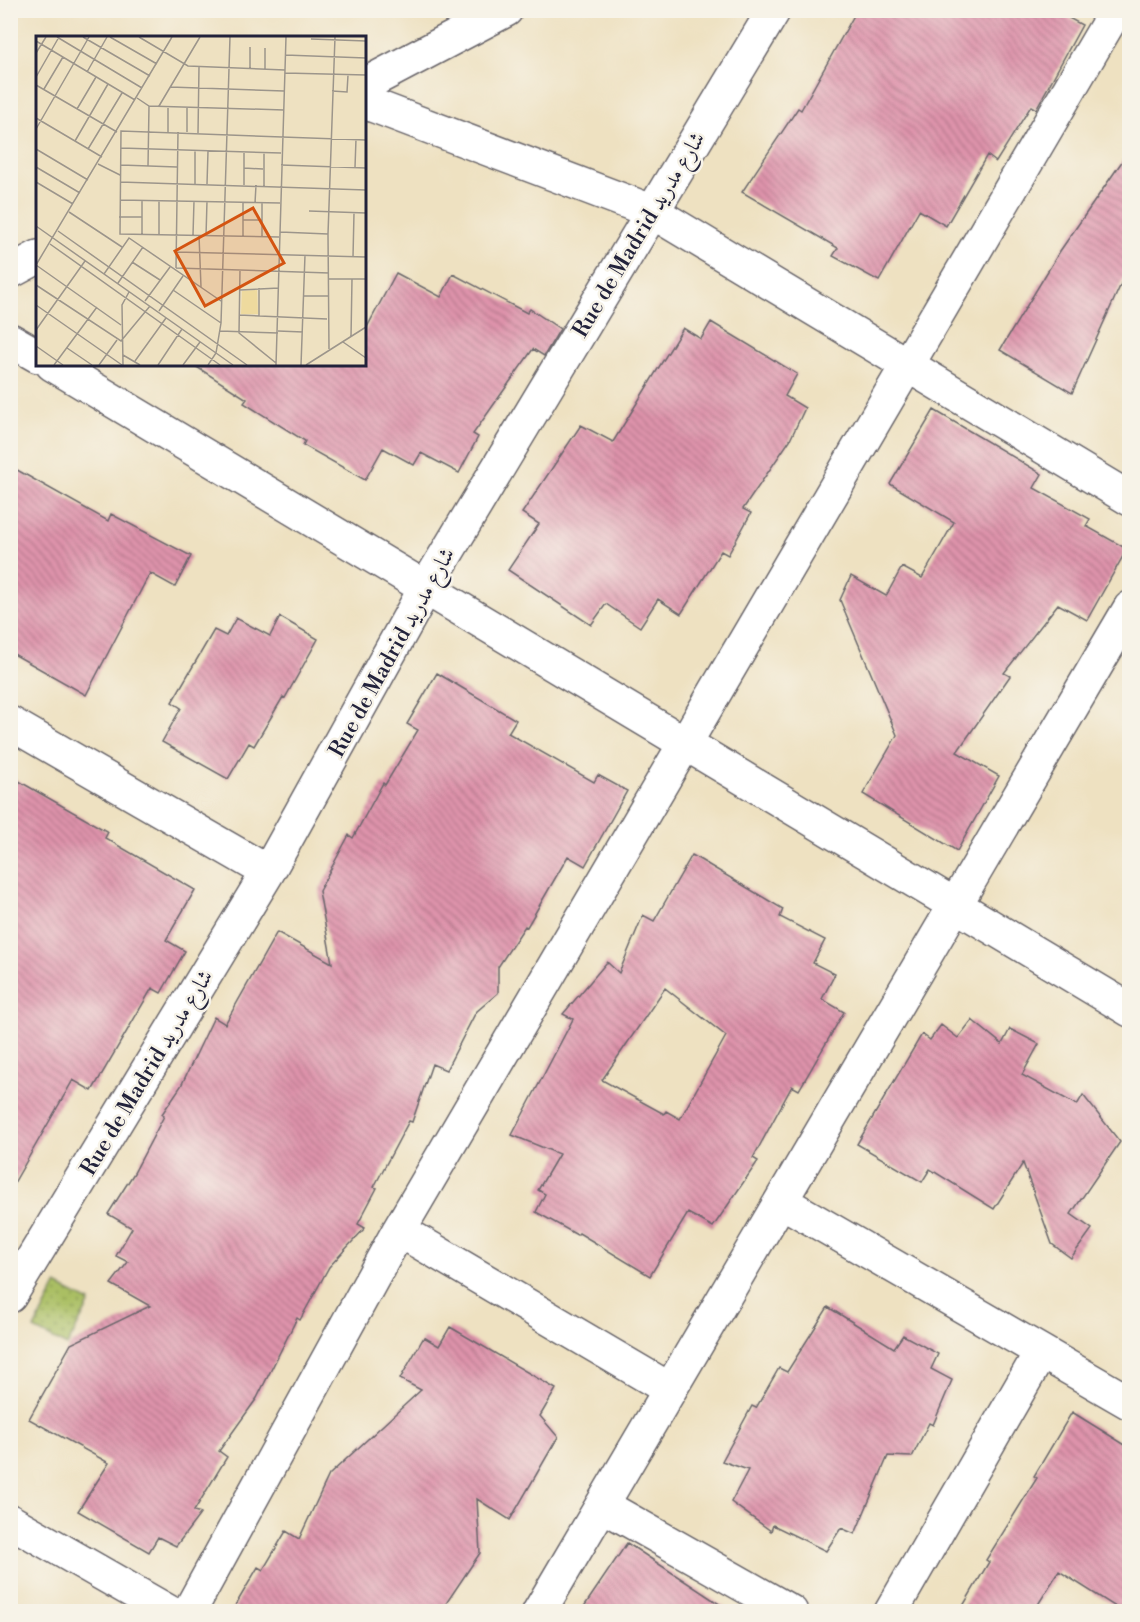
<svg xmlns="http://www.w3.org/2000/svg" width="1140" height="1622" viewBox="0 0 1140 1622" font-family="'Libre Bodoni',Amiri,serif">
<defs>
<pattern id="grass-dots" width="8" height="8" patternUnits="userSpaceOnUse" patternTransform="scale(1.5)"><rect width="8" height="8" fill="#aabf64"/><path d="M2 2h.1M6 6h.1" fill="none" stroke="#8a9b54" stroke-width="1.8" stroke-linecap="round"/></pattern>
<pattern id="building-back-hatch" width="6" height="6" patternUnits="userSpaceOnUse" patternTransform="scale(1.5)"><rect width="6" height="6" fill="#de93ab"/><path d="M-1 5l2 2M0 0l6 6M5-1l2 2" fill="none" stroke="#b4788c"/></pattern>
</defs>
<rect width="100%" height="100%" fill="#f7f3e8"/>
<filter id="ink" filterUnits="userSpaceOnUse"><feTurbulence type="fractalNoise" baseFrequency=".0167" numOctaves="2"/><feDisplacementMap in="SourceGraphic" scale="12" xChannelSelector="R" yChannelSelector="G"/><feConvolveMatrix kernelMatrix="1 2 1 2 8 2 1 2 1" color-interpolation-filters="sRGB"/></filter>
<filter id="wash" filterUnits="userSpaceOnUse"><feTurbulence type="fractalNoise" baseFrequency=".008" numOctaves="4" result="noise"/><feDisplacementMap in="SourceGraphic" scale="24" xChannelSelector="R" yChannelSelector="G"/><feGaussianBlur stdDeviation="1.35" result="paint"/><feColorMatrix in="noise" values="0 0 0 0 0 0 0 0 0 0 0 0 0 0 0 0 0 1.4 0 .05"/><feComposite in="paint" operator="in"/></filter>
<g filter="url(#wash)">
<rect width="100%" height="100%" fill="#eee1c1"/>
<path fill="url(#grass-dots)" stroke="#667050" stroke-width="1.5" d="M 56,1285 L 90,1302 L 67,1346 L 34,1329 Z"/>
<g id="blocks">
<path fill="url(#building-back-hatch)" fill-rule="evenodd" d="M 857,10 L 1054,10 L 1082,25 L 1036,109 L 1031,106 L 996,162 L 987,155 L 946,226 L 919,210 L 879,281 L 833,256 L 838,248 L 742,192 L 798,108 L 801,110 Z
M 1130,150 L 1130,264 L 1072,393 L 1000,350 L 1060,251 Z
M 396,273 L 441,297 L 453,274 L 527,313 L 530,309 L 560,329 L 544,356 L 533,349 L 473,434 L 478,437 L 459,473 L 421,453 L 414,465 L 383,448 L 365,480 L 303,445 L 305,441 L 244,403 L 247,399 L 192,364 L 364,364 L 364,333 Z
M 711,322 L 797,374 L 785,396 L 805,408 L 790,440 L 743,509 L 751,513 L 728,555 L 721,551 L 681,614 L 658,599 L 640,627 L 606,604 L 591,625 L 508,570 L 539,524 L 522,513 L 581,425 L 613,442 L 683,328 L 701,339 Z
M 934,410 L 1042,474 L 1034,488 L 1090,519 L 1086,526 L 1127,549 L 1087,620 L 1058,604 L 1004,673 L 1010,676 L 957,752 L 999,776 L 957,851 L 863,794 L 897,735 L 840,600 L 851,576 L 886,596 L 902,567 L 922,578 L 954,522 L 890,484 Z
M 10,466 L 108,521 L 111,514 L 191,556 L 175,587 L 150,573 L 86,695 L 10,652 Z
M 280,617 L 318,639 L 285,698 L 283,697 L 254,746 L 249,743 L 228,779 L 162,742 L 181,708 L 172,702 L 214,630 L 226,636 L 236,618 L 270,636 Z
M 437,673 L 516,720 L 508,733 L 594,782 L 598,775 L 627,791 L 585,866 L 568,856 L 527,927 L 525,926 L 498,967 L 498,993 L 476,1012 L 446,1070 L 432,1064 L 412,1122 L 409,1121 L 374,1187 L 377,1188 L 358,1224 L 365,1228 L 329,1267 L 300,1320 L 297,1318 L 257,1398 L 219,1451 L 227,1457 L 194,1511 L 201,1513 L 176,1546 L 158,1537 L 149,1552 L 78,1511 L 109,1463 L 29,1419 L 71,1344 L 150,1306 L 111,1284 L 128,1262 L 116,1256 L 132,1228 L 108,1214 L 134,1173 L 164,1116 L 162,1114 L 181,1086 L 214,1017 L 225,1024 L 277,932 L 332,963 L 319,891 L 349,835 L 353,838 L 383,783 L 385,785 L 418,730 L 407,724 Z
M 10,776 L 108,832 L 105,838 L 195,890 L 166,940 L 185,951 L 161,993 L 152,988 L 92,1091 L 73,1080 L 10,1190 Z
M 692,855 L 783,909 L 780,917 L 825,940 L 813,963 L 835,974 L 822,999 L 844,1012 L 799,1090 L 792,1086 L 753,1158 L 758,1161 L 713,1227 L 688,1213 L 650,1276 L 579,1233 L 577,1235 L 536,1212 L 545,1194 L 538,1190 L 559,1154 L 512,1135 L 573,1019 L 563,1014 L 607,962 L 619,973 L 643,915 L 654,921 ZM 665,988 L 726,1036 L 680,1119 L 666,1111 L 664,1114 L 602,1080 Z
M 972,1020 L 1002,1044 L 1010,1029 L 1039,1044 L 1022,1075 L 1077,1105 L 1083,1095 L 1120,1142 L 1071,1214 L 1092,1229 L 1071,1258 L 1052,1244 L 1023,1163 L 994,1209 L 930,1169 L 922,1182 L 857,1144 L 922,1034 L 930,1040 L 941,1025 L 958,1038 Z
M 828,1307 L 894,1348 L 903,1335 L 938,1354 L 931,1369 L 952,1380 L 933,1425 L 929,1423 L 912,1457 L 888,1456 L 855,1534 L 841,1528 L 826,1551 L 773,1525 L 771,1531 L 731,1502 L 748,1470 L 722,1461 L 752,1406 L 756,1408 L 779,1368 L 787,1372 Z
M 450,1327 L 556,1389 L 540,1416 L 558,1437 L 510,1520 L 477,1499 L 480,1553 L 441,1611 L 232,1611 L 258,1567 L 263,1570 L 286,1531 L 299,1539 L 329,1475 L 421,1390 L 400,1379 L 424,1337 L 439,1346 Z
M 1072,1412 L 1130,1448 L 1130,1611 L 1122,1611 L 1059,1571 L 1034,1611 L 960,1611 L 989,1562 L 986,1560 L 1037,1478 L 1034,1476 Z
M 627,1543 L 730,1611 L 581,1611 Z"/>
</g>
</g>
<g filter="url(#ink)">
<use href="#blocks" fill-opacity="0" stroke="#69656a" stroke-width="1.5"/>
<g fill="none" stroke-linecap="round" stroke-linejoin="round">
<defs>
<path id="minor" d="M 364,85 L 506,10
M 364,102 L 651,211 L 1130,499
M 10,272 L 38,257
M 10,340 L 38,356
M 52,364 L 1130,1010
M 10,723 L 268,872
M 781,1201 L 1130,1403
M 399,1230 L 669,1389
M 10,1296 L 268,872 L 425,589 L 774,10
M 602,1505 L 791,1612
M 10,1521 L 169,1612
M 189,1612 L 399,1230 L 1116,10
M 539,1612 L 1130,608
M 891,1612 L 1041,1352"/>
</defs>
<use href="#minor" stroke="#69656a" stroke-width="36"/>
<use href="#minor" stroke="#fff" stroke-width="33"/>
</g>
</g>
<g text-anchor="middle" stroke-width="5" stroke-linejoin="round" paint-order="stroke">
<g font-size="22" fill="#22223b" stroke="#f7f3e8">
<text transform="translate(638 234) rotate(-59)" y="8">Rue de Madrid شارع مدريد</text>
<text transform="translate(391 652) rotate(-61)" y="8">Rue de Madrid شارع مدريد</text>
<text transform="translate(146 1072) rotate(-59)" y="8">Rue de Madrid شارع مدريد</text>
</g>
</g>
<g transform="translate(36 36)">
<rect width="330" height="330" fill="#eee1c1"/>
<path d="M 221,254 L 222,278 L 205,278 L 206,255 Z" fill="#eeda9e"/>
<path fill="none" stroke="#9c958b" stroke-width="1.5" d="M 21,1 L 106,52M 47,1 L 114,40M 74,1 L 121,28M 103,1 L 152,30 L 249,34M 275,3 L 330,5M 0,5 L 99,64M 214,11 L 214,33M 0,17 L 10,1M 249,19 L 330,22M 229,34 L 229,12M 51,36 L 71,1M 249,37 L 330,39M 0,41 L 23,1M 0,49 L 81,96M 134,51 L 248,55M 8,53 L 27,21M 296,55 L 311,56 L 312,39M 101,62 L 113,70 L 248,74M 123,70 L 164,1M 132,70 L 132,96M 151,71 L 151,96M 41,73 L 60,41M 0,82 L 66,121M 0,93 L 53,1M 162,97 L 163,31M 39,105 L 72,48M 85,112 L 245,117M 0,113 L 52,144M 52,113 L 86,57M 62,128 L 84,139M 85,129 L 141,131M 245,129 L 330,132M 112,130 L 113,70M 0,131 L 44,157M 319,131 L 320,103M 208,132 L 227,133M 0,146 L 37,168M 84,146 L 330,154M 159,148 L 159,114M 171,148 L 172,115M 208,149 L 208,116M 228,150 L 228,117M 84,164 L 244,167M 219,167 L 220,149M 273,175 L 330,177M 33,176 L 86,211M 83,181 L 106,181M 207,184 L 226,184M 0,190 L 197,329M 22,195 L 211,329M 244,196 L 292,198M 106,198 L 106,164M 123,198 L 123,165M 157,199 L 158,165M 163,199 L 165,251M 170,200 L 171,165M 207,200 L 207,166M 226,201 L 226,167M 243,201 L 84,198 L 85,95 L 330,104M 14,208 L 184,329M 140,216 L 330,221M 317,221 L 318,177M 96,226 L 124,244M 0,229 L 136,1M 0,229 L 85,289M 140,232 L 293,237M 140,232 L 142,96M 204,234 L 203,297 L 240,327M 68,238 L 93,202 L 185,265M 293,243 L 330,243M 82,247 L 107,211M 0,249 L 85,305 L 114,270M 137,254 L 185,287M 204,254 L 243,252M 267,260 L 292,260M 109,265 L 134,231M 0,269 L 86,329M 123,275 L 147,240M 203,279 L 291,283M 223,280 L 223,252M 0,294 L 49,225M 184,295 L 242,297M 242,295 L 267,296M 315,301 L 316,243M 307,306 L 330,322M 0,310 L 27,329M 31,312 L 56,329M 293,313 L 292,198 L 299,1M 87,319 L 104,329M 99,325 L 130,282M 18,329 L 61,271M 63,329 L 81,304M 87,329 L 86,269 L 93,256M 122,329 L 146,293M 147,329 L 164,306M 172,329 L 180,317 L 185,287 L 194,1M 240,329 L 250,1M 265,329 L 269,219M 270,329 L 330,291"/>
<path fill="#d45411" fill-opacity="0.15" stroke="#d45411" stroke-width="3" d="M 217,172 L 248,227 L 169,270 L 139,215 Z"/>
<rect width="330" height="330" fill="none" stroke="#22223b" stroke-width="3"/>
</g>
<rect width="1140" height="1622" fill="none" stroke="#f7f3e8" stroke-width="36"/>
</svg>
